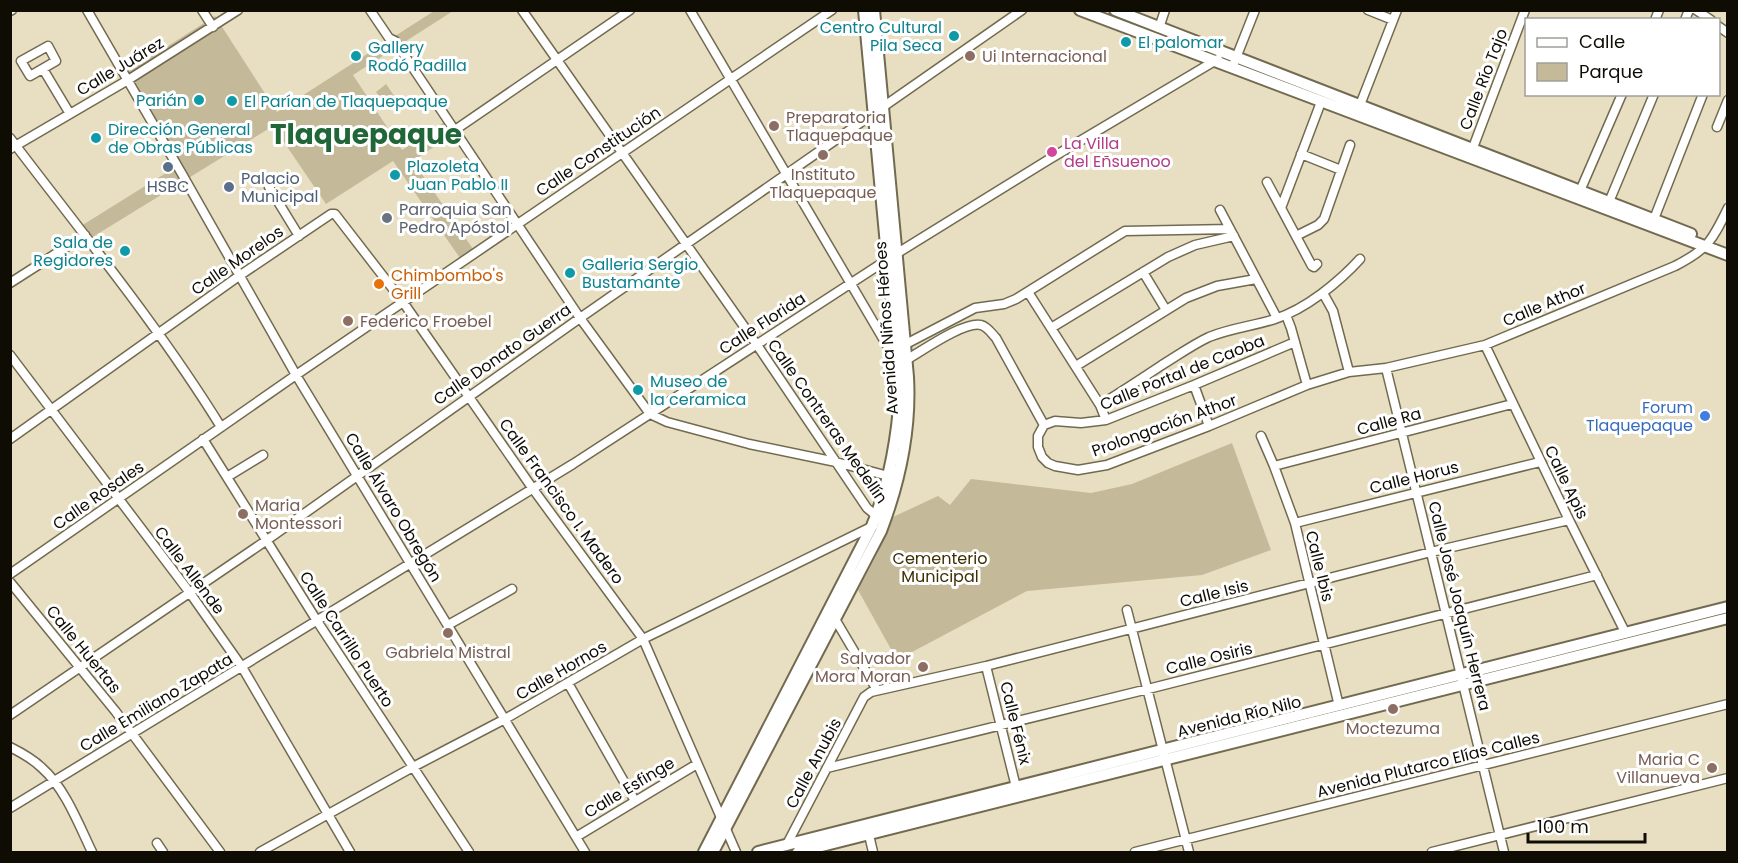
<svg xmlns="http://www.w3.org/2000/svg" width="1738" height="863" viewBox="0 0 1738 863" font-family="Poppins,sans-serif">
<rect width="100%" height="100%" fill="#e8dfc2"/>
<path fill="#c4b999" d="M 434,11 L 453,11 L 353,75 L 402,150 L 446,121 L 454,133 L 413,161 L 475,252 L 462,261 L 393,161 L 326,204 L 273,126 L 91,238 L 81,226 L 174,168 L 121,76 L 215,16 L 277,112 Z
M 386,84 L 395,97 L 384,103 L 376,92 Z
M 1232,443 L 1271,550 L 1202,575 L 1027,591 L 897,660 L 858,590 L 876,556 L 893,517 L 938,496 L 950,505 L 971,479 L 1091,493 L 1132,484 Z"/>
<g fill="none" stroke-linecap="round" stroke-linejoin="round">
<defs>
<path id="minor" d="M 87,10 L 182,174 L 296,375 L 585,852
M 202,10 L 213,27
M 370,10 L 389,38 L 395,41 L 580,318 L 650,414 L 667,422 L 749,444 L 836,462 L 892,477
M 522,10 L 757,345 L 867,508 L 879,518
M 690,10 L 895,359
M 1368,10 L 1393,20
M 1696,10 L 1711,20
M 10,11 L 12,10
M 1655,20 L 1659,10
M 1685,20 L 1689,10
M 1718,26 L 1728,33
M 1159,28 L 1165,10
M 48,46 L 56,61 L 30,76 L 21,61 Z
M 1234,63 L 1255,10
M 43,69 L 70,114
M 1360,105 L 1397,10
M 1717,127 L 1728,100
M 455,130 L 630,10
M 10,138 C 82,233 158,325 221,427
M 10,149 L 128,80 L 238,10
M 1471,153 L 1525,10
M 1301,154 L 1341,170
M 1267,182 L 1312,266 L 1314,267 L 1317,264
M 269,187 L 299,236
M 1580,191 L 1622,94
M 1609,202 L 1654,94
M 1281,208 L 1321,102
M 1220,210 L 1277,318
M 1654,219 L 1703,94
M 1296,236 L 1318,225 L 1324,219 L 1350,145
M 1143,272 L 1166,310
M 10,283 L 85,235
M 1028,292 L 1100,405 L 1106,420
M 1323,293 L 1333,311 L 1349,372
M 1286,315 L 1291,328 L 1307,385
M 1051,328 L 1168,257 L 1195,245 L 1234,236
M 904,345 L 975,308 L 1004,304 L 1016,299 L 1125,231 L 1230,229
M 1485,345 L 1569,520 L 1625,632
M 10,355 L 190,593 L 242,667 L 350,852
M 906,360 C 922,351 964,321 981,325 C 988,327 991,333 996,338 L 1044,425
M 1076,366 L 1186,298 L 1217,286 L 1256,279
M 1386,368 L 1504,852
M 1194,385 L 1209,426
M 1100,405 C 1121,392 1141,379 1162,365 C 1177,356 1192,345 1209,337 C 1231,328 1253,326 1275,319 C 1306,309 1339,282 1360,259
M 1044,425 L 1038,436 L 1038,447 L 1042,457 L 1048,463 L 1055,466 L 1078,470 L 1107,465 L 1209,426 L 1307,385 L 1349,372 L 1386,368 L 1485,345 L 1675,266 C 1708,249 1712,241 1728,208
M 1044,425 L 1055,421 L 1081,423 L 1106,420 L 1194,385 L 1295,342
M 1261,436 L 1274,466 L 1295,523 L 1339,706
M 10,439 L 239,276 L 331,214 L 335,214 L 403,302 L 533,489 L 643,639 L 736,852
M 203,439 L 317,621 L 469,852
M 1274,466 L 1512,404
M 227,477 L 263,455
M 1295,523 L 1540,462
M 10,574 L 296,375 L 832,10
M 10,582 L 116,712 L 220,852
M 1127,610 L 1189,852
M 835,619 L 877,690
M 448,625 L 512,589
M 986,666 L 1016,787
M 568,683 L 635,801
M 10,715 L 267,540 L 580,318 L 1022,10
M 10,747 C 22,753 33,759 42,768 C 65,788 79,825 92,852
M 827,768 L 1148,689 L 1597,575
M 10,808 L 573,464 L 896,254 L 1048,160 L 1218,59
M 869,835 L 873,852
M 576,837 L 697,764
M 157,843 L 163,852
M 786,846 L 864,697 L 871,692 L 986,666 L 1431,552 L 1569,520
M 260,852 L 413,767 L 505,719 L 643,639 L 873,526
M 1135,852 L 1728,704
M 1432,852 L 1728,778"/>
<path id="major" d="M 1080,10 L 1728,255
M 1115,10 L 1691,234
M 704,852 L 872,526 C 889,484 897,440 900,395 L 864,10
M 713,852 L 881,531 C 900,481 911,430 908,377 L 874,10
M 758,852 L 1728,607
M 798,852 L 1728,618"/>
</defs>
<use href="#minor" stroke="#726a50" stroke-width="11"/>
<use href="#major" stroke="#726a50" stroke-width="14"/>
<use href="#minor" stroke="#fff" stroke-width="8"/>
<use href="#major" stroke="#fff" stroke-width="10"/>
</g>
<g fill="#0f9aa8" stroke="#fff" stroke-width="2">
<circle cx="954" cy="36" r="6"/>
<circle cx="1126" cy="42" r="6"/>
<circle cx="356" cy="56" r="6"/>
<circle cx="199" cy="100" r="6"/>
<circle cx="232" cy="101" r="6"/>
<circle cx="96" cy="138" r="6"/>
<circle cx="395" cy="175" r="6"/>
<circle cx="125" cy="251" r="6"/>
<circle cx="570" cy="273" r="6"/>
<circle cx="638" cy="390" r="6"/>
</g>
<g fill="#8d6e63" stroke="#fff" stroke-width="2">
<circle cx="970" cy="56" r="6"/>
<circle cx="774" cy="126" r="6"/>
<circle cx="823" cy="155" r="6"/>
<circle cx="348" cy="321" r="6"/>
<circle cx="243" cy="514" r="6"/>
<circle cx="448" cy="633" r="6"/>
<circle cx="923" cy="667" r="6"/>
<circle cx="1393" cy="709" r="6"/>
<circle cx="1712" cy="768" r="6"/>
</g>
<circle fill="#d1479c" stroke="#fff" stroke-width="2" cx="1052" cy="152" r="6"/>
<g fill="#5c6f8a" stroke="#fff" stroke-width="2">
<circle cx="168" cy="167" r="6"/>
<circle cx="229" cy="187" r="6"/>
</g>
<circle fill="#6b7280" stroke="#fff" stroke-width="2" cx="387" cy="218" r="6"/>
<circle fill="#e8710a" stroke="#fff" stroke-width="2" cx="379" cy="284" r="6"/>
<circle fill="#3f7fe0" stroke="#fff" stroke-width="2" cx="1705" cy="416" r="6"/>
<g text-anchor="middle" stroke-width="6" stroke-linejoin="round" paint-order="stroke">
<g font-size="16" fill="#0d838f" stroke="#fff" text-anchor="start">
<text x="942" y="33" text-anchor="end">Centro Cultural<tspan x="942" dy="18">Pila Seca</tspan></text>
<text x="1138" y="48">El palomar</text>
<text x="368" y="53">Gallery<tspan x="368" dy="18">Rodó Padilla</tspan></text>
<text x="187" y="106" text-anchor="end">Parián</text>
<text x="244" y="107">El Parían de Tlaquepaque</text>
<text x="108" y="135">Dirección General<tspan x="108" dy="18">de Obras Públicas</tspan></text>
<text x="407" y="172">Plazoleta<tspan x="407" dy="18">Juan Pablo II</tspan></text>
<text x="113" y="248" text-anchor="end">Sala de<tspan x="113" dy="18">Regidores</tspan></text>
<text x="582" y="270">Galleria Sergio<tspan x="582" dy="18">Bustamante</tspan></text>
<text x="650" y="387">Museo de<tspan x="650" dy="18">la ceramica</tspan></text>
</g>
<g font-size="16" fill="#785e54" stroke="#fff" text-anchor="start">
<text x="982" y="62">Ui Internacional</text>
<text x="786" y="123">Preparatoria<tspan x="786" dy="18">Tlaquepaque</tspan></text>
<text x="823" y="180" text-anchor="middle">Instituto<tspan x="823" dy="18">Tlaquepaque</tspan></text>
<text x="360" y="327">Federico Froebel</text>
<text x="255" y="511">Maria<tspan x="255" dy="18">Montessori</tspan></text>
<text x="448" y="658" text-anchor="middle">Gabriela Mistral</text>
<text x="911" y="664" text-anchor="end">Salvador<tspan x="911" dy="18">Mora Moran</tspan></text>
<text x="1393" y="734" text-anchor="middle">Moctezuma</text>
<text x="1700" y="765" text-anchor="end">Maria C<tspan x="1700" dy="18">Villanueva</tspan></text>
</g>
<g font-size="16" fill="#0f0c04" stroke="#fff">
<text transform="translate(120 66) rotate(-31)" y="6">Calle Juárez</text>
<text transform="translate(1483 79) rotate(-69)" y="6">Calle Río Tajo</text>
<text transform="translate(598 151) rotate(-34)" y="6">Calle Constitución</text>
<text transform="translate(237 260) rotate(-35)" y="6">Calle Morelos</text>
<text transform="translate(1544 304) rotate(-23)" y="6">Calle Athor</text>
<text transform="translate(762 323) rotate(-33)" y="6">Calle Florida</text>
<text transform="translate(886 328) rotate(-94)" y="6">Avenida Niños Héroes</text>
<text transform="translate(502 354) rotate(-35)" y="6">Calle Donato Guerra</text>
<text transform="translate(1182 372) rotate(-22)" y="6">Calle Portal de Caoba</text>
<text transform="translate(828 421) rotate(55)" y="6">Calle Contreras Medellín</text>
<text transform="translate(1389 421) rotate(-15)" y="6">Calle Ra</text>
<text transform="translate(1164 425) rotate(-20)" y="6">Prolongación Athor</text>
<text transform="translate(1414 477) rotate(-14)" y="6">Calle Horus</text>
<text transform="translate(1567 482) rotate(64)" y="6">Calle Apis</text>
<text transform="translate(98 495) rotate(-35)" y="6">Calle Rosales</text>
<text transform="translate(562 501) rotate(54)" y="6">Calle Francisco I. Madero</text>
<text transform="translate(394 507) rotate(59)" y="6">Calle Álvaro Obregón</text>
<text transform="translate(1320 566) rotate(76)" y="6">Calle Ibis</text>
<text transform="translate(190 570) rotate(53)" y="6">Calle Allende</text>
<text transform="translate(1214 593) rotate(-14)" y="6">Calle Isis</text>
<text transform="translate(1460 606) rotate(76)" y="6">Calle José Joaquín Herrera</text>
<text transform="translate(347 639) rotate(57)" y="6">Calle Carrillo Puerto</text>
<text transform="translate(84 649) rotate(51)" y="6">Calle Huertas</text>
<text transform="translate(1209 658) rotate(-14)" y="6">Calle Osiris</text>
<text transform="translate(561 670) rotate(-30)" y="6">Calle Hornos</text>
<text transform="translate(156 702) rotate(-31)" y="6">Calle Emiliano Zapata</text>
<text transform="translate(1239 716) rotate(-14)" y="6">Avenida Río Nilo</text>
<text transform="translate(1016 723) rotate(76)" y="6">Calle Fénix</text>
<text transform="translate(813 763) rotate(-62)" y="6">Calle Anubis</text>
<text transform="translate(1428 764) rotate(-14)" y="6">Avenida Plutarco Elías Calles</text>
<text transform="translate(629 787) rotate(-31)" y="6">Calle Esfinge</text>
</g>
<g font-size="16" fill="#b23c85" stroke="#fff" text-anchor="start">
<text x="1064" y="149">La Villa<tspan x="1064" dy="18">del Eñsuenoo</tspan></text>
</g>
<g font-size="16" fill="#4e5e75" stroke="#fff" text-anchor="start">
<text x="241" y="184">Palacio<tspan x="241" dy="18">Municipal</tspan></text>
<text x="168" y="192" text-anchor="middle">HSBC</text>
</g>
<g font-size="16" fill="#5b616d" stroke="#fff" text-anchor="start">
<text x="399" y="215">Parroquia San<tspan x="399" dy="18">Pedro Apóstol</tspan></text>
</g>
<g font-size="16" fill="#c56008" stroke="#fff" text-anchor="start">
<text x="391" y="281">Chimbombo's<tspan x="391" dy="18">Grill</tspan></text>
</g>
<g font-size="16" fill="#366cbe" stroke="#fff" text-anchor="end">
<text x="1693" y="413">Forum<tspan x="1693" dy="18">Tlaquepaque</tspan></text>
</g>
<g font-size="16" fill="#3d3004" stroke="#fff">
<text x="940" y="564">Cementerio<tspan x="940" dy="18">Municipal</tspan></text>
</g>
<g font-size="28" font-weight="bold" fill="#216638" stroke="#fff">
<text x="366" y="144">Tlaquepaque</text>
</g>
</g>
<rect width="1738" height="863" fill="none" stroke="#0f0c04" stroke-width="24"/>
<rect x="1525" y="18" width="195" height="78" fill="#ffffff" stroke="#9f9e9b" stroke-width="1.5"/>
<rect x="1537" y="38" width="30" height="9" fill="#ffffff" stroke="#9f9e9b" stroke-width="1.5"/>
<text x="1579" y="48" font-size="18" fill="#0f0c04">Calle</text>
<rect x="1537" y="63" width="30" height="18" fill="#c4b999" stroke="#9f9e9b" stroke-width="1.5"/>
<text x="1579" y="78" font-size="18" fill="#0f0c04">Parque</text>
<path d="M1528 833v9h117v-9" fill="none" stroke="#0f0c04" stroke-width="3"/>
<text x="1537" y="833" font-size="18" fill="#0f0c04" stroke="#ffffff" stroke-width="4.5" paint-order="stroke">100 m</text>
</svg>
